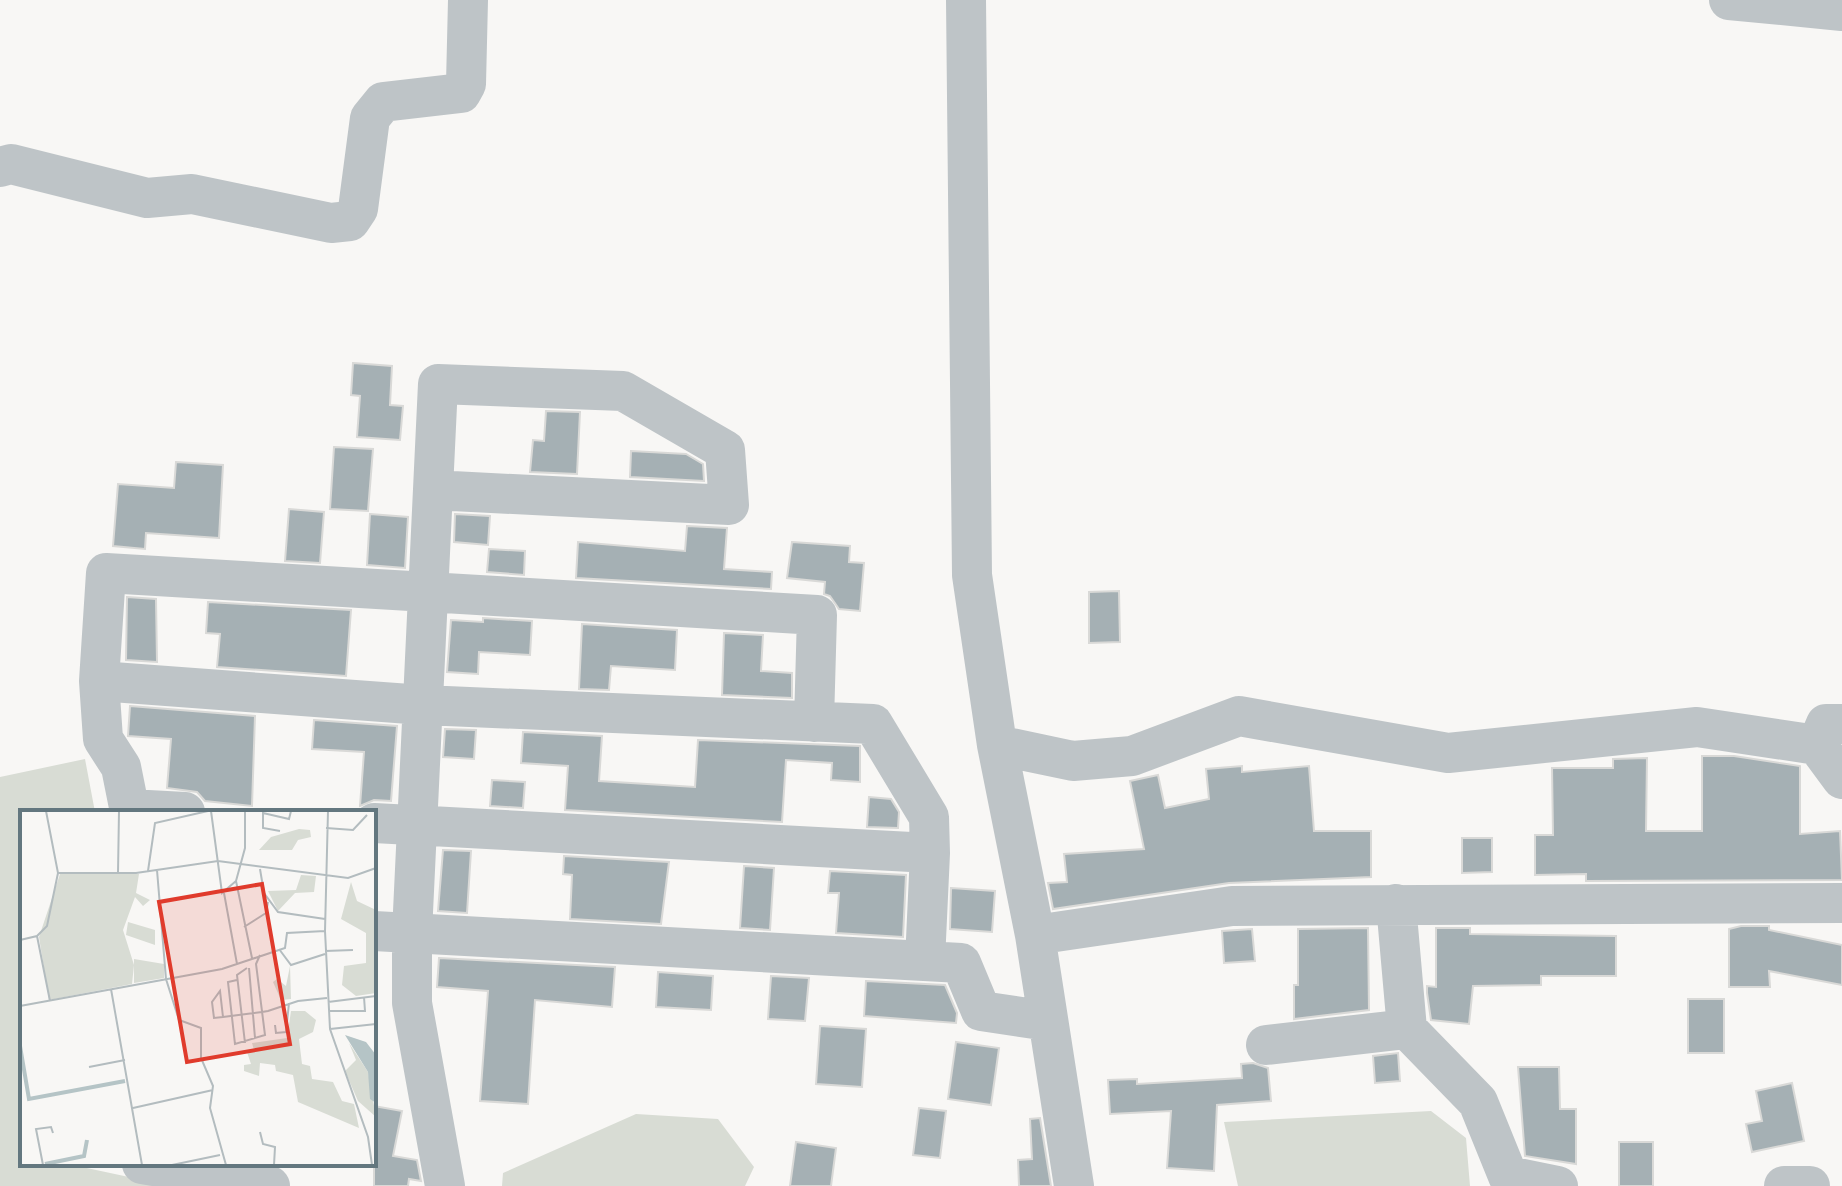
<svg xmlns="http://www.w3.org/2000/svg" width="1842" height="1186" viewBox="0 0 1842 1186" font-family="Cabin,sans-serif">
<rect width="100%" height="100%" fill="#f8f7f5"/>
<path fill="#d8dcd4" d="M 85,759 L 95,812 L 22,812 L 22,1164 L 68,1164 L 171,1186 L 0,1186 L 0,777 Z
M 1431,1111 L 1466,1138 L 1470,1186 L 1238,1186 L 1224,1122 Z
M 636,1114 L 718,1119 L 754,1167 L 745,1186 L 502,1186 L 503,1173 Z"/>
<path fill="#a5b0b4" stroke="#d9d9d7" stroke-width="2" d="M 353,363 L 392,366 L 390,405 L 403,406 L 400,440 L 357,437 L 360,396 L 351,395 Z
M 546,411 L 580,412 L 577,474 L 530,472 L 533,440 L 544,441 Z
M 334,447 L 373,449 L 368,511 L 330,509 Z
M 631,451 L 686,454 L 703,464 L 704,481 L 630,477 Z
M 176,462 L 223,465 L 219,538 L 146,533 L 145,549 L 113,546 L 118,484 L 174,488 Z
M 289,509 L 324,512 L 320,563 L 285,561 Z
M 370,514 L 408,517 L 405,568 L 367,565 Z
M 455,514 L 490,516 L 488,545 L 454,542 Z
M 687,526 L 727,528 L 724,569 L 772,572 L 771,589 L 576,578 L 578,542 L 685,551 Z
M 792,542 L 850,546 L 849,562 L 864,563 L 860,611 L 839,609 L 830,596 L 824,594 L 825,582 L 787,578 Z
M 489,549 L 525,551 L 524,575 L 487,572 Z
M 1119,591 L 1120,642 L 1089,643 L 1089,592 Z
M 127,597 L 156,599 L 157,662 L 126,660 Z
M 208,602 L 351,610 L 346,676 L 217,667 L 220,634 L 206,633 Z
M 483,618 L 532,621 L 530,655 L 479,652 L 478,674 L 447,672 L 451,620 L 483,622 Z
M 582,624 L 677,630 L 675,670 L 611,666 L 609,690 L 579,689 Z
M 724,633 L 763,635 L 761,671 L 792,673 L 792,698 L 722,695 Z
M 130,706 L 255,716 L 252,806 L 205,801 L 197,792 L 167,788 L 171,739 L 128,736 Z
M 314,720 L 397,726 L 391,801 L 374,800 L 360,806 L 364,752 L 312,749 Z
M 445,729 L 476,730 L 474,759 L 443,757 Z
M 523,732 L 602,736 L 599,781 L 695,787 L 698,740 L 860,746 L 860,782 L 831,780 L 832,763 L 786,760 L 782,822 L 565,810 L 568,766 L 521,763 Z
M 1702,756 L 1734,756 L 1800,766 L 1800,834 L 1840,831 L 1842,880 L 1586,881 L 1586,874 L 1535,875 L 1535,835 L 1553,835 L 1552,768 L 1613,768 L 1613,759 L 1647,758 L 1646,831 L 1702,831 Z
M 1242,766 L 1242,772 L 1309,766 L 1314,831 L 1371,831 L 1371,877 L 1229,883 L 1053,909 L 1048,883 L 1067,882 L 1064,854 L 1144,849 L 1130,781 L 1158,775 L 1165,808 L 1209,799 L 1206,769 Z
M 492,780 L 525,782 L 523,808 L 490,806 Z
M 869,797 L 891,799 L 899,812 L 898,828 L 867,827 Z
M 1462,838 L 1492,838 L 1492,872 L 1462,873 Z
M 443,850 L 471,851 L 467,913 L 438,911 Z
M 564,856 L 669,862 L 661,924 L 570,919 L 572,875 L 563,874 Z
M 744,866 L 774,868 L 770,930 L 740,928 Z
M 830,871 L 906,875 L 903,937 L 836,933 L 839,893 L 828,893 Z
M 951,888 L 995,891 L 992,932 L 950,929 Z
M 1741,926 L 1769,926 L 1769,930 L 1842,945 L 1842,985 L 1769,971 L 1770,987 L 1729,987 L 1729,929 Z
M 1368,928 L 1369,1010 L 1294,1019 L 1294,985 L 1298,985 L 1298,929 Z
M 1436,928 L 1470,928 L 1470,934 L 1616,936 L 1616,976 L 1541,976 L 1541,985 L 1473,986 L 1469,1024 L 1431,1020 L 1427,993 L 1427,986 L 1436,987 Z
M 1252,929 L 1255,961 L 1224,963 L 1222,931 Z
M 439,958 L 615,967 L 612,1007 L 535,1000 L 528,1104 L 480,1101 L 488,991 L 437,987 Z
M 658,972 L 713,976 L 711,1010 L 656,1007 Z
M 771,976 L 809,978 L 805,1021 L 768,1019 Z
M 866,981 L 945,985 L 957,1013 L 956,1023 L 864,1016 Z
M 1688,999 L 1724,999 L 1724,1053 L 1688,1053 Z
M 820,1026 L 866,1029 L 862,1087 L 816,1084 Z
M 956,1042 L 999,1048 L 991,1105 L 948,1099 Z
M 1398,1053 L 1400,1081 L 1375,1083 L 1373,1056 Z
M 1253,1063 L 1268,1068 L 1271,1101 L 1217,1105 L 1214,1171 L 1167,1168 L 1171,1111 L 1110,1114 L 1108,1080 L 1137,1079 L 1137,1084 L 1242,1078 L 1241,1064 Z
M 1518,1067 L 1559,1067 L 1560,1109 L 1576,1109 L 1576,1164 L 1525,1156 Z
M 1792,1083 L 1804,1141 L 1752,1152 L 1746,1124 L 1762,1121 L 1756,1091 Z
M 374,1106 L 402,1111 L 393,1156 L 417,1160 L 421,1181 L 409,1179 L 408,1186 L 374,1186 Z
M 919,1108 L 946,1111 L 940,1158 L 913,1155 Z
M 1040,1118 L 1051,1186 L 1019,1186 L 1018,1160 L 1032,1159 L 1030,1119 Z
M 796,1142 L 836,1148 L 831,1186 L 790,1186 Z
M 1619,1142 L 1653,1142 L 1653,1186 L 1619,1186 Z"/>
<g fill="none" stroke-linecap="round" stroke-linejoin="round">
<path stroke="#bec4c7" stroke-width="40" d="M 966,0 L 972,575 L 997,745 L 1035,935 L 1074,1186
M 1729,0 L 1842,11
M 0,167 L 11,164 L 147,198 L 192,194 L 331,223 L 350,221 L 358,209 L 370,118 L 383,102 L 461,93 L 466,84 L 468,0
M 433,490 L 729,505 L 725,450 L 623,391 L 438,384 L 412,933 L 412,1003 L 445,1186
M 99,681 L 423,705 L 873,724 L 929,817 L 930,853
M 1842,724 L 1826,724 L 1817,745 L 1842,779
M 997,745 L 1073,761 L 1132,756 L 1239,716 L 1448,753 L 1697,727 L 1817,745
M 129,809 L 185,812
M 130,812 L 121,767 L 103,739 L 99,681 L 106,573 L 817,615 L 814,722
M 374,823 L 930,853 L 925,961
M 1396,904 L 1407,1029 L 1478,1102 L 1508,1176 L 1558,1186
M 374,931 L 961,963 L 981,1011 L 1048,1021
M 1035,935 L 1232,906 L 1842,903
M 1266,1045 L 1407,1029
M 142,1164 L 270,1186
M 1784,1186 L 1810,1186"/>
</g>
<g transform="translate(20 810)">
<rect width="356" height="356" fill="#f8f7f5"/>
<path d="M 279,19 L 290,20 L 291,27 L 278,30 L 272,40 L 239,40 L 251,27 ZM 40,64 L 119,64 L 116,83 L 130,90 L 123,96 L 115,87 L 103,120 L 114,155 L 112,174 L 29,190 L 19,127 ZM 281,65 L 296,66 L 294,82 L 275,83 L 258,101 L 248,81 L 276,80 ZM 331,72 L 337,91 L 356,100 L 356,183 L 336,186 L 322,175 L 324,156 L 346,153 L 346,123 L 321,109 ZM 108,112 L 135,120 L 135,135 L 106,125 ZM 114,149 L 144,154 L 144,168 L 114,173 ZM 270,156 L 271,189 L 261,190 L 253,172 L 257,169 L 266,176 ZM 271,201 L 285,201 L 296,210 L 293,222 L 279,229 L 282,254 L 290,256 L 292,269 L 313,272 L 322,291 L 334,294 L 339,318 L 278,292 L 273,265 L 256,261 L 255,255 L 240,253 L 239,266 L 224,261 L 224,255 L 231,254 L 227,242 L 234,240 L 232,233 L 267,228 ZM 329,233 L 348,262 L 356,307 L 338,291 L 325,261 L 336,250 Z" fill="#d8dcd4"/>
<path d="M 325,225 L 346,232 L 356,245 L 356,293 L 350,289 L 348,262 Z" fill="#b5c4c6"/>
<path fill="none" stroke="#b5c4c6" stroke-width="4" d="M 0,236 L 9,289 L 105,271M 25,354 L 64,346 L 67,330"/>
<path fill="none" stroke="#b3bcbf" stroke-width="2" d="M 191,1 L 202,83 L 216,71M 225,1 L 225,38 L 216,71 L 232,148M 243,1 L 243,18 L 260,21M 308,1 L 305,121 L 310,219 L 348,327 L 352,355M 243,3 L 269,9 L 271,1M 306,18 L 333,20 L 347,5M 240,59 L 244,83 L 258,102 L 305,109M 137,60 L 146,169 L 159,210 L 181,218 L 181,248 L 193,276 L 190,298 L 206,355M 128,61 L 135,13 L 188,1M 38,63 L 116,63 L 198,51 L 328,68 L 356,58M 98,63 L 99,1M 204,83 L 217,154M 224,117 L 246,103 L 248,92M 17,126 L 30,191M 0,130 L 17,126 L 27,116 L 38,63 L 26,1M 259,139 L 271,155 L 305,144M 305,141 L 333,140M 229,158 L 235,228M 217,170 L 208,172 L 215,234 L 245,225 L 236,154 L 240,145M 91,179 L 122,355M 308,192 L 356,186M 0,196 L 202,159 L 265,138 L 267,123 L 305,121M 309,201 L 345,201 L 344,187M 203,207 L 200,181 L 192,192 L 194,208 L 203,207 L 242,202 L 248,201 L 278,191 L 307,188M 255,215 L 256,223 L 266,222 L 269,193M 310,219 L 356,214M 225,233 L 217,165 L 227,158M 69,257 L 105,250M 113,298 L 193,280M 240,322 L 243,334 L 255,337 L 254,355M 23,355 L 16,319 L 31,317 L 33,323M 152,355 L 200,345"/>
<path fill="#e03b2c" fill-opacity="0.15" stroke="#e03b2c" stroke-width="4" d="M 242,74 L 270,234 L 167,252 L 139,92 Z"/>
<rect width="356" height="356" fill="none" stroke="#63777f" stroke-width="4"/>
</g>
</svg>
